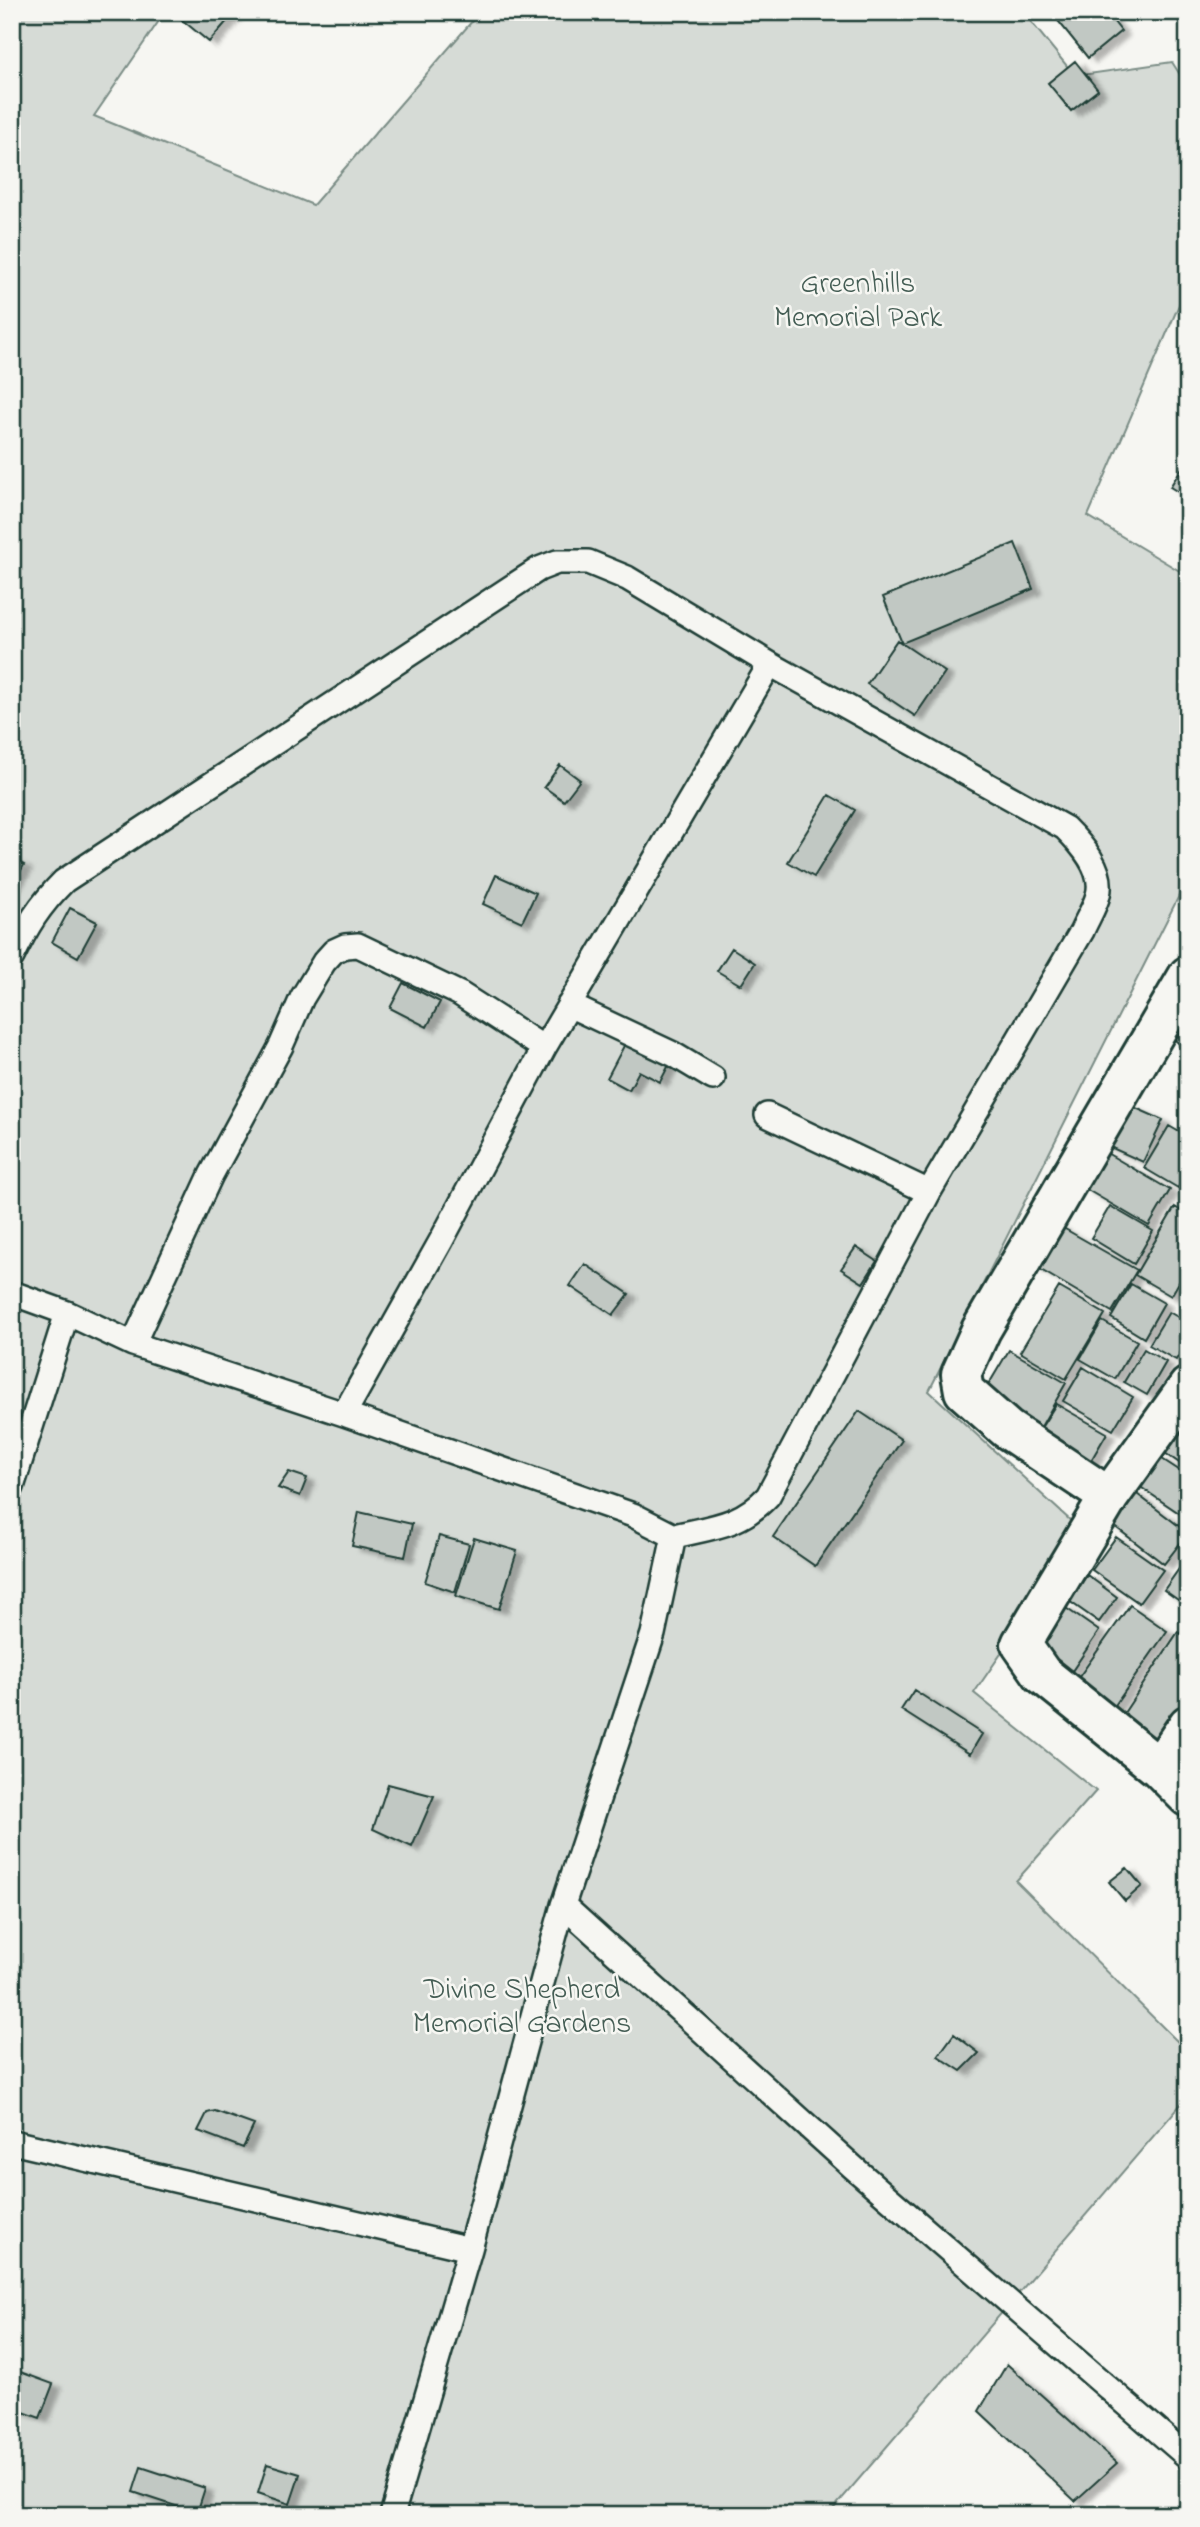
<svg xmlns="http://www.w3.org/2000/svg" width="1200" height="2527" viewBox="0 0 1200 2527" font-family="'Indie Flower',sans-serif">
<defs>
<filter id="shadow"><feDropShadow dx="8" dy="4.5" stdDeviation="2" flood-color="#0004"/></filter>
</defs>
<rect width="100%" height="100%" fill="#f6f6f2"/>
<filter id="ink" filterUnits="userSpaceOnUse"><feTurbulence type="fractalNoise" baseFrequency=".0143" numOctaves="2"/><feDisplacementMap in="SourceGraphic" scale="14" xChannelSelector="R" yChannelSelector="G"/><feConvolveMatrix kernelMatrix="1 2 1 2 8 2 1 2 1" color-interpolation-filters="sRGB"/></filter>
<g filter="url(#ink)">
<path fill="#d6dbd6" stroke="#7a8c85" stroke-width="2" d="M 12,12 L 165,12 L 94,116 L 313,205 L 480,12 L 795,12 L 804,17 L 813,12 L 1023,12 L 1075,76 L 1172,62 L 1188,87 L 1188,284 L 1088,516 L 1188,576 L 1188,878 L 929,1391 L 1084,1533 L 974,1693 L 1096,1791 L 1016,1881 L 1188,2052 L 1188,2096 L 828,2515 L 12,2515 Z"/>
<path fill="#c1c8c3" stroke="#1f3d34" stroke-width="2" filter="url(#shadow)" d="M 187,12 L 235,12 L 209,42 L 181,19 Z
M 1051,12 L 1106,12 L 1121,31 L 1088,58 Z
M 1075,61 L 1098,90 L 1071,111 L 1048,83 Z
M 1188,458 L 1188,498 L 1170,487 Z
M 1015,543 L 1033,589 L 902,643 L 883,597 Z
M 897,640 L 945,672 L 915,716 L 867,684 Z
M 560,765 L 580,780 L 564,801 L 544,787 Z
M 829,795 L 855,810 L 814,877 L 788,862 Z
M 12,859 L 24,865 L 12,886 Z
M 496,875 L 536,893 L 522,922 L 483,904 Z
M 70,908 L 97,922 L 78,957 L 52,942 Z
M 732,948 L 755,963 L 741,985 L 717,971 Z
M 403,983 L 440,1002 L 427,1027 L 390,1008 Z
M 1188,1025 L 1188,1052 L 1175,1040 Z
M 627,1040 L 670,1063 L 660,1082 L 639,1071 L 629,1090 L 607,1078 Z
M 1120,1101 L 1163,1120 L 1143,1162 L 1101,1143 Z
M 1169,1126 L 1188,1137 L 1188,1171 L 1178,1188 L 1144,1168 Z
M 1105,1152 L 1170,1190 L 1149,1226 L 1084,1188 Z
M 1110,1206 L 1153,1231 L 1134,1264 L 1091,1238 Z
M 1175,1207 L 1188,1215 L 1188,1267 L 1171,1296 L 1135,1275 Z
M 1058,1225 L 1137,1270 L 1112,1312 L 1034,1266 Z
M 856,1247 L 877,1261 L 863,1283 L 841,1269 Z
M 585,1264 L 629,1294 L 613,1315 L 570,1286 Z
M 1131,1284 L 1164,1303 L 1144,1338 L 1111,1318 Z
M 1059,1287 L 1105,1314 L 1066,1379 L 1020,1352 Z
M 1169,1312 L 1188,1323 L 1188,1340 L 1176,1360 L 1149,1345 Z
M 1102,1321 L 1137,1341 L 1115,1379 L 1080,1359 Z
M 1144,1349 L 1166,1362 L 1147,1395 L 1124,1382 Z
M 1009,1350 L 1066,1383 L 1038,1432 L 980,1399 Z
M 1083,1367 L 1133,1397 L 1113,1430 L 1063,1401 Z
M 1056,1404 L 1107,1433 L 1086,1469 L 1034,1439 Z
M 859,1411 L 902,1440 L 815,1566 L 773,1537 Z
M 1188,1422 L 1188,1469 L 1165,1453 Z
M 1159,1457 L 1188,1476 L 1188,1519 L 1139,1486 Z
M 289,1472 L 307,1478 L 300,1496 L 278,1488 Z
M 1133,1491 L 1188,1533 L 1164,1564 L 1109,1522 Z
M 359,1512 L 412,1524 L 405,1557 L 352,1546 Z
M 439,1536 L 469,1544 L 455,1592 L 425,1582 Z
M 1116,1537 L 1163,1570 L 1139,1603 L 1092,1570 Z
M 474,1538 L 517,1551 L 499,1609 L 456,1596 Z
M 1188,1556 L 1188,1607 L 1164,1590 Z
M 1087,1575 L 1117,1597 L 1099,1622 L 1069,1601 Z
M 1130,1605 L 1167,1631 L 1111,1711 L 1074,1684 Z
M 1063,1606 L 1099,1631 L 1072,1671 L 1036,1647 Z
M 1178,1632 L 1188,1639 L 1188,1698 L 1158,1744 L 1120,1719 Z
M 914,1690 L 982,1734 L 970,1754 L 901,1710 Z
M 388,1784 L 434,1796 L 412,1847 L 373,1829 Z
M 1127,1868 L 1142,1886 L 1125,1901 L 1109,1882 Z
M 954,2034 L 979,2053 L 961,2071 L 938,2056 Z
M 215,2111 L 254,2125 L 243,2148 L 198,2131 L 207,2113 Z
M 1007,2364 L 1117,2463 L 1075,2501 L 979,2411 Z
M 12,2369 L 53,2384 L 40,2418 L 12,2408 Z
M 267,2464 L 300,2474 L 290,2504 L 258,2493 Z
M 141,2467 L 205,2488 L 197,2513 L 133,2492 Z
M 1144,2509 L 1160,2515 L 1141,2515 Z"/>
<g fill="none" stroke-linecap="round" stroke-linejoin="round">
<defs>
<path id="service" d="M 12,957 C 27,926 39,906 64,881 L 539,569 L 557,562 L 588,562 L 627,578 L 770,664 L 544,1048 L 441,1241 L 344,1414
M 569,1005 L 673,1054 L 713,1078
M 767,1115 L 929,1192
M 12,1293 L 67,1313 L 133,1344 L 344,1414 L 633,1515 L 674,1536 L 653,1634 L 563,1905 L 470,2249 L 392,2515
M 133,1344 L 211,1175 L 281,1046 L 302,998 L 324,962 L 334,951 L 345,946 L 358,945 L 460,994 L 544,1048
M 12,1487 L 67,1313
M 674,1536 C 712,1527 740,1526 768,1496 L 929,1192 L 1082,931 C 1087,919 1095,907 1098,895 C 1105,870 1081,844 1065,828 L 770,664
M 563,1905 L 854,2168 L 1188,2457
M 12,2142 L 470,2249"/>
<path id="minor" d="M 1188,1387 L 1109,1497 L 1021,1644 L 1042,1674 L 1159,1768 L 1188,1797
M 1109,1497 L 1007,1429 L 964,1391 L 961,1374 L 981,1330 L 1188,976
M 1159,1768 L 1188,1725"/>
</defs>
<use href="#service" stroke="#1f3d34" stroke-width="28"/>
<use href="#minor" stroke="#1f3d34" stroke-width="44"/>
<use href="#service" stroke="#f6f6f2" stroke-width="23"/>
<use href="#minor" stroke="#f6f6f2" stroke-width="38"/>
</g>
</g>
<g text-anchor="middle" stroke-width="5" stroke-linejoin="round" paint-order="stroke">
<g font-size="30" fill="#445d54" stroke="#f6f6f2">
<text x="858" y="292">Greenhills<tspan x="858" dy="34">Memorial Park</tspan></text>
<text x="522" y="1998">Divine Shepherd<tspan x="522" dy="34">Memorial Gardens</tspan></text>
</g>
</g>
<rect width="1200" height="2527" fill="none" stroke="#f6f6f2" stroke-width="42"/>
<rect x="21" y="21" width="1158" height="2485" fill="none" stroke="#1f3d34" stroke-width="2.5" filter="url(#ink)"/>
</svg>
